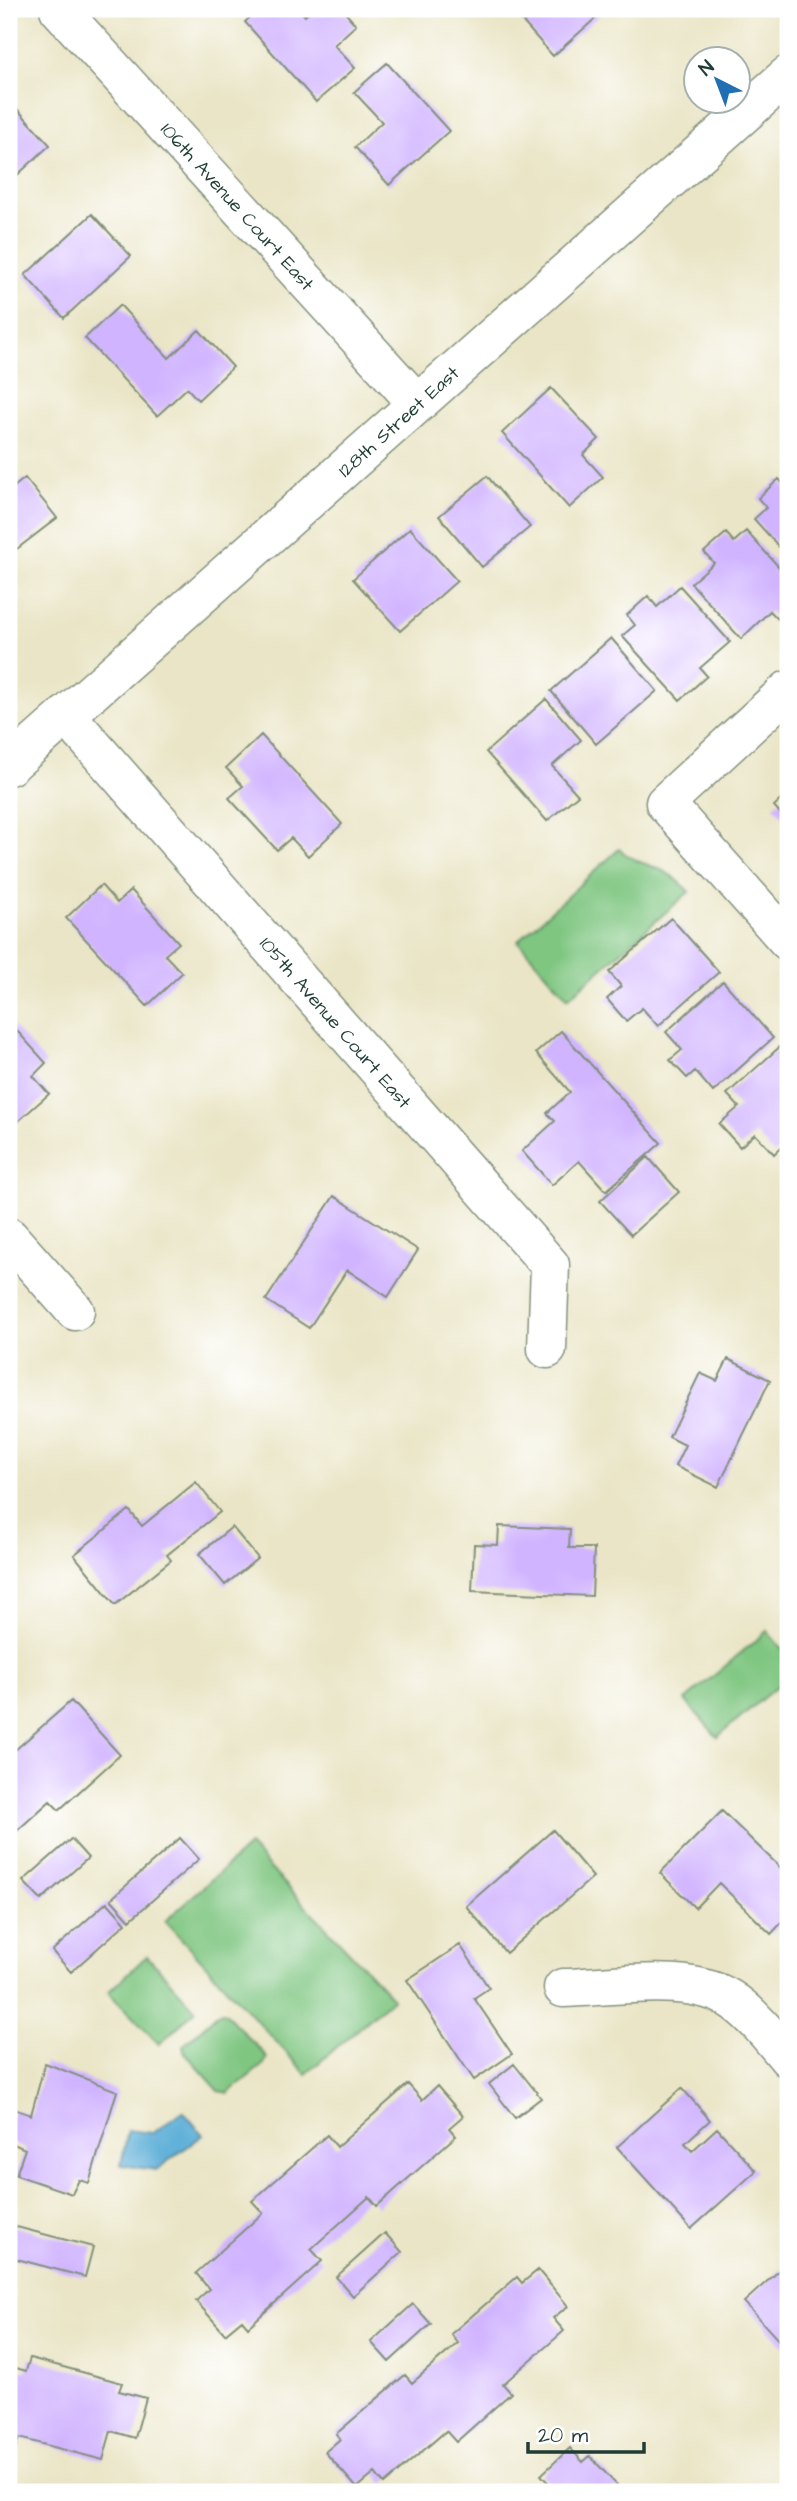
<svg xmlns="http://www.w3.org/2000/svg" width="797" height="2501" viewBox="0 0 797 2501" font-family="'Architects Daughter',sans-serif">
<rect width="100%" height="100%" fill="#fff"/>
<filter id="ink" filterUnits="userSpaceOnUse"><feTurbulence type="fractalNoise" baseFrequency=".0143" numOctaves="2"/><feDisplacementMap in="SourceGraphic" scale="14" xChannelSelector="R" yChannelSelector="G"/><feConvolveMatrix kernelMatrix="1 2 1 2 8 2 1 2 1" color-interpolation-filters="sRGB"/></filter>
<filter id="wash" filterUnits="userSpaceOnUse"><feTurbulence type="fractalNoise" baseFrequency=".00686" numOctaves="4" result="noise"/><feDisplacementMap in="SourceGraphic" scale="28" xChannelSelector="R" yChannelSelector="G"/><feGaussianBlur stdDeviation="1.57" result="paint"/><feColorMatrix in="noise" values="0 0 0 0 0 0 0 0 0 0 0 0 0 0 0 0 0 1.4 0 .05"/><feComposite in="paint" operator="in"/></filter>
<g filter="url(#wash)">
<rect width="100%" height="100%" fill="#eae5c6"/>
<path fill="#7fc681" stroke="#4f825a" stroke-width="2" d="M 619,849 C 645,871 663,861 689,892 L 568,998 L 518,941 Z
M 767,1631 L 788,1656 L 788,1677 L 717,1737 L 685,1700 Z
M 249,1846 L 393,1998 L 306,2074 L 165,1921 Z
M 147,1956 L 196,2010 L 159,2044 L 108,1992 Z
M 224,2012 L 267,2057 L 264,2064 L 228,2093 L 219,2091 L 185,2053 L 183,2046 L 218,2013 Z"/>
<path fill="#5dafd8" stroke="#3e7686" stroke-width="2" d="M 183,2111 L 203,2135 L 156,2170 L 121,2165 L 128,2130 L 153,2133 Z"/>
<g id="blocks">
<path fill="#d0b4ff" d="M 259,9 L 299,9 L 305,16 L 312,9 L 342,9 L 356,25 L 334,45 L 355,68 L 316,102 L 245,22 Z
M 520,9 L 606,9 L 553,56 L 515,13 Z
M 387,63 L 449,131 L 389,185 L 355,147 L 382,122 L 354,92 Z
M 9,100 L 50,145 L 13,179 L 9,174 Z
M 92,214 L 131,256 L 64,318 L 25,275 Z
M 120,305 L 169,358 L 199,330 L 233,367 L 198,400 L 187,388 L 157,416 L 85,338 Z
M 551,388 L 599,439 L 583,455 L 603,477 L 569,508 L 502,433 Z
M 487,476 L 530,527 L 482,567 L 439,516 Z
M 25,478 L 57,518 L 9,555 L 9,491 Z
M 779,479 L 788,489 L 788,557 L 754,519 L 766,508 L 758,498 Z
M 410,528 L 457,581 L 400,631 L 353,579 Z
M 746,531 L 788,577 L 788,610 L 778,619 L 770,611 L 741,639 L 691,583 L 714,563 L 704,552 L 726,533 L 734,542 Z
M 680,586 L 730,642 L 700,668 L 707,676 L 680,700 L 622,636 L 635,625 L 627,615 L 648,596 L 657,607 Z
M 611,638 L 657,691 L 596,744 L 551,691 Z
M 546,699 L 581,740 L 552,766 L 578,795 L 547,821 L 486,752 Z
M 261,735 L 342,824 L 308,856 L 291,838 L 277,850 L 229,798 L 243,786 L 226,768 Z
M 788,793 L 788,822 L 774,806 Z
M 101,885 L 117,903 L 131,890 L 179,943 L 165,955 L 182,973 L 147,1006 L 66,918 Z
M 671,918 L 719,972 L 658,1026 L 642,1008 L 626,1021 L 607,999 L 621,986 L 609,972 Z
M 723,981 L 773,1038 L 713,1092 L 695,1071 L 687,1078 L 670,1060 L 682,1050 L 666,1032 Z
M 9,1022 L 46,1063 L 33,1076 L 49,1094 L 14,1125 L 9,1120 Z
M 561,1031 L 661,1143 L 606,1191 L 579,1161 L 552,1185 L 522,1151 L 555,1121 L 547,1113 L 570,1092 L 536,1053 Z
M 784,1043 L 788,1048 L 788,1141 L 774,1154 L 755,1134 L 740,1147 L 719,1124 L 739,1107 L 727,1094 Z
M 648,1157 L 679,1192 L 631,1235 L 600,1201 Z
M 334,1196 L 418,1250 L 388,1297 L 347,1270 L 309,1328 L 266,1300 Z
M 728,1359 L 770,1380 L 718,1487 L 675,1466 L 685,1445 L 669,1437 L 700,1373 L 717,1381 Z
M 196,1482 L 220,1512 L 167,1555 L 171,1560 L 115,1605 L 74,1555 L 129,1510 L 142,1526 Z
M 499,1526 L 570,1529 L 569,1548 L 594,1548 L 592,1596 L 472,1591 L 474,1544 L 498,1545 Z
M 232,1527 L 258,1558 L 225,1585 L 199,1554 Z
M 71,1701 L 120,1755 L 59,1810 L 50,1801 L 9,1838 L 9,1748 L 13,1752 Z
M 722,1811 L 788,1875 L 788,1916 L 771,1934 L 719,1883 L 695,1908 L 660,1873 Z
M 553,1830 L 593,1877 L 506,1953 L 466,1906 Z
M 180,1838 L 199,1859 L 130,1920 L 111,1899 Z
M 71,1839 L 88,1858 L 41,1900 L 23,1881 Z
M 107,1902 L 126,1923 L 71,1972 L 52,1951 Z
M 460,1945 L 489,1988 L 474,1998 L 512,2054 L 474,2080 L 407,1980 Z
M 45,2063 L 117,2091 L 89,2183 L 79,2180 L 72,2194 L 16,2175 L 25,2149 L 9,2142 L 9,2126 L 14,2109 L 31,2115 Z
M 514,2064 L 541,2098 L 515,2118 L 489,2084 Z
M 408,2084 L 422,2100 L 437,2086 L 463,2116 L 449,2128 L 456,2136 L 377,2206 L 369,2197 L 311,2249 L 322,2261 L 248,2327 L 242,2320 L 225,2334 L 196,2301 L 209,2289 L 196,2273 L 263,2213 L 252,2201 L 327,2135 L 337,2147 Z
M 682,2088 L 710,2120 L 685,2143 L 692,2151 L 717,2128 L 756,2171 L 691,2229 L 617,2147 Z
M 9,2225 L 93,2247 L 85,2277 L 9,2257 Z
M 385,2233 L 402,2252 L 353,2296 L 336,2277 Z
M 781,2269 L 788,2277 L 788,2351 L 744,2302 Z
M 538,2270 L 568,2306 L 553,2318 L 564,2331 L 503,2384 L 511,2393 L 456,2442 L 446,2431 L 384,2484 L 375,2473 L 357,2488 L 325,2452 L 340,2439 L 336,2434 L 405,2375 L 412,2383 L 458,2343 L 451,2334 L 517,2277 L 522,2283 Z
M 413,2304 L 431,2324 L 389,2362 L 371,2342 Z
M 30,2358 L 122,2383 L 119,2391 L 146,2398 L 135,2438 L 111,2431 L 103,2460 L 19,2438 L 14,2452 L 9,2450 L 9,2366 L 26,2371 Z
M 570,2448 L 583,2462 L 590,2456 L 623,2492 L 552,2492 L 555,2490 L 541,2475 Z"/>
</g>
</g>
<g filter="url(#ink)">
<use href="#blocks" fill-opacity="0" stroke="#84917d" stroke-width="2"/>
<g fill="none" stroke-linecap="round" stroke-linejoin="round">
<defs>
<path id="minor" d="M 59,9 L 417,403
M 788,690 L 665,803 L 788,941
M 66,715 L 550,1265 L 547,1349
M 9,766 L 788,75
M 9,1237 L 75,1311
M 563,1988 C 613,1987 695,1971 736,2003 C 756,2018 772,2039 788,2058"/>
</defs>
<use href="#minor" stroke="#84917d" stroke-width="41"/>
<use href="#minor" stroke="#fff" stroke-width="38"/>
</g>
</g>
<g text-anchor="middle" stroke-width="7" stroke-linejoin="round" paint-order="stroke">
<g font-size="19" fill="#1f3d34" stroke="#fff">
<text transform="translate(238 206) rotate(48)" y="7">106th Avenue Court East</text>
<text transform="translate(398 421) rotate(-42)" y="7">128th Street East</text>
<text transform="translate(336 1022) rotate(49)" y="7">105th Avenue Court East</text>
</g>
</g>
<rect width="797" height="2501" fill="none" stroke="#fff" stroke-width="35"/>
<g transform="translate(717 80) rotate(318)"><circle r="33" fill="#ffffff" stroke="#a5b1ae" stroke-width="2"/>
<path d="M0-5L12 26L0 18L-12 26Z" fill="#1f6fb2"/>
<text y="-10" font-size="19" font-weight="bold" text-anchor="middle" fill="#1f3d34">N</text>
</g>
<path d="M528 2442v10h116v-10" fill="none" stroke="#1f3d34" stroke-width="3.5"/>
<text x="538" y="2442" font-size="21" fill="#1f3d34" stroke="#ffffff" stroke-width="5" paint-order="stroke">20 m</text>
</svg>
